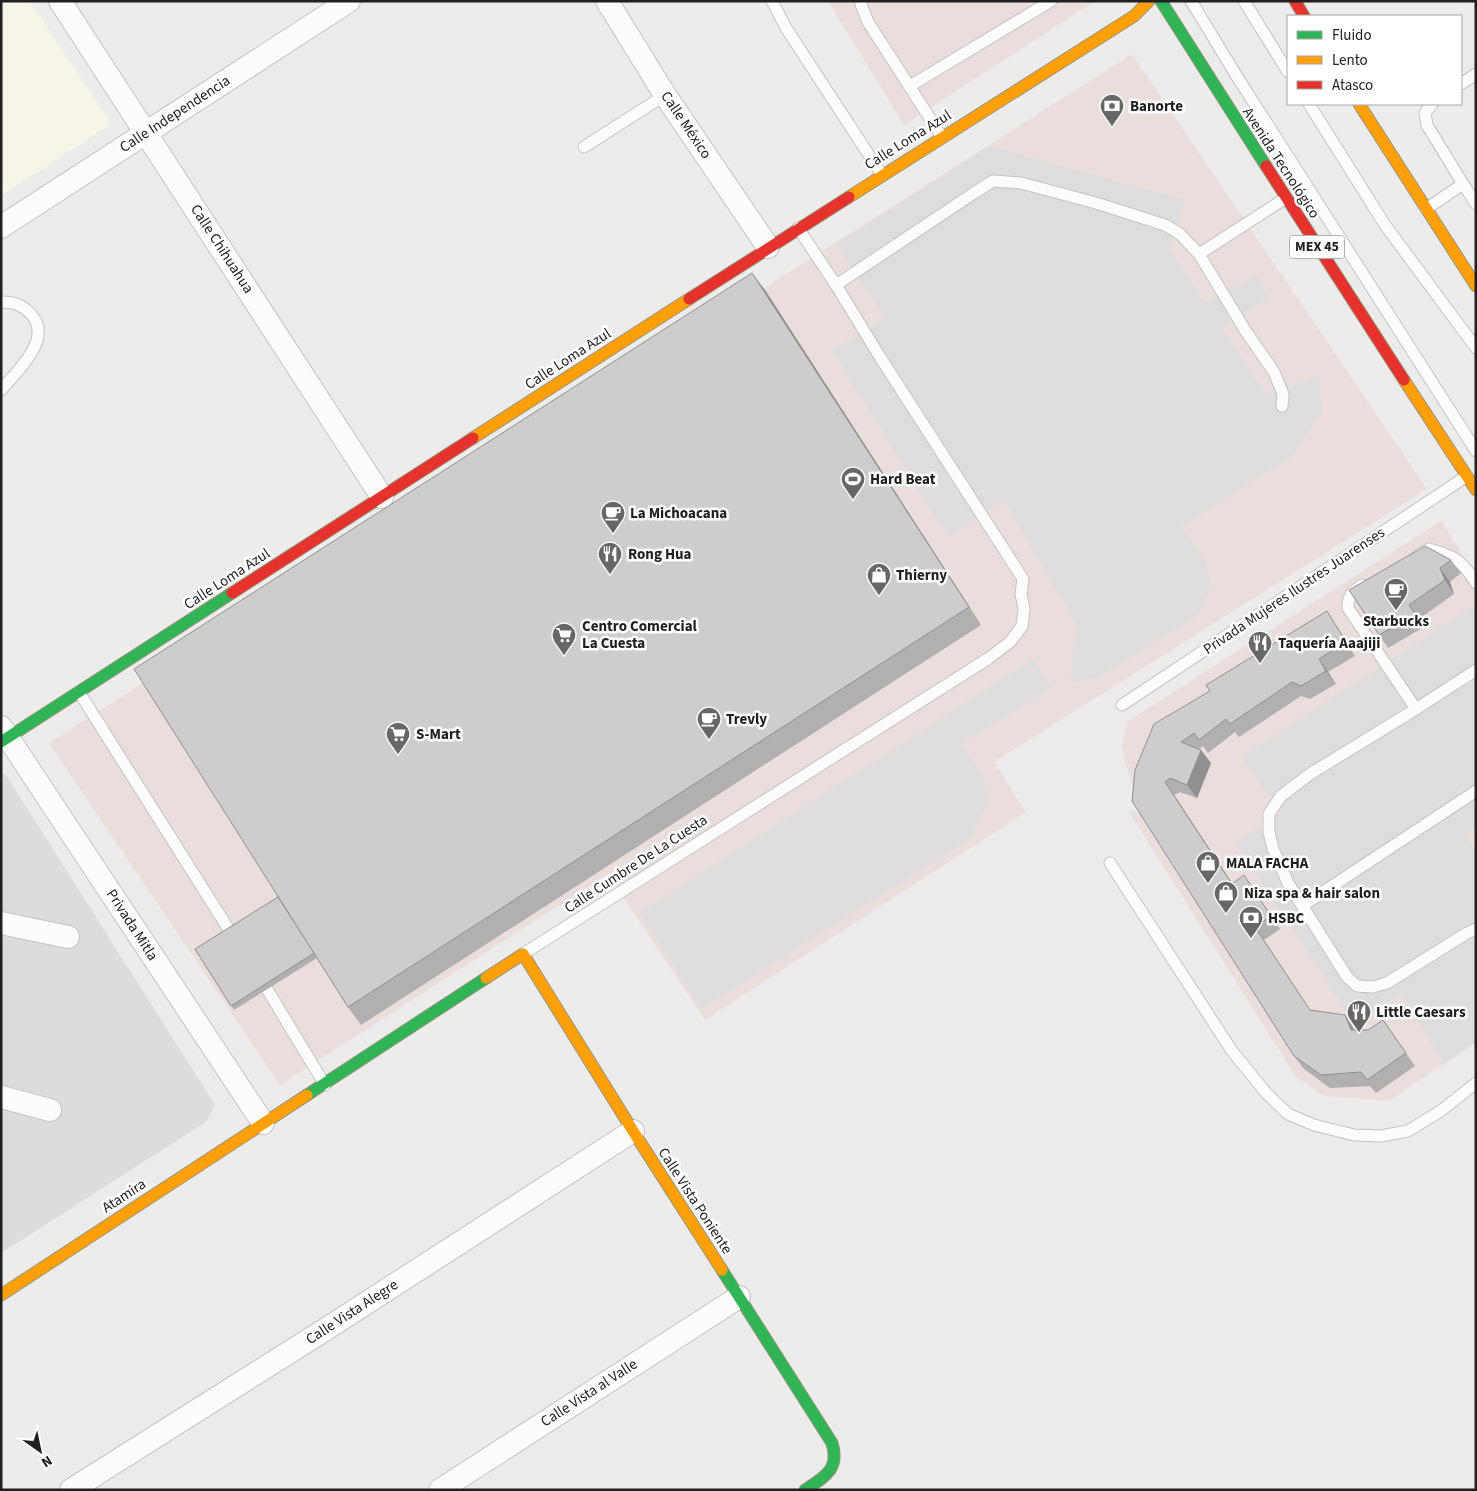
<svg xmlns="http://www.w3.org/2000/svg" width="1477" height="1491" font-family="'Source Sans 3',sans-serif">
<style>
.residential{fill:#dddcdb}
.commercial{fill:#eadedd}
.education{fill:#f6f5e7}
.parking{fill:#dedddc}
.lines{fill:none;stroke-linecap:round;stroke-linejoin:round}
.lane-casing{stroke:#c4c3c2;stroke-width:13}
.street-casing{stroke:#c4c3c2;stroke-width:24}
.fast-casing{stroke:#959683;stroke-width:13}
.slow-casing{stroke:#959683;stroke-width:13}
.jam-casing{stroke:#959683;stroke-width:13}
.lane{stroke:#fcfcfc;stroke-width:11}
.street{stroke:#fcfcfc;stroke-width:22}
.fast{stroke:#30b455;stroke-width:11}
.slow{stroke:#ff9f0a;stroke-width:11}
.jam{stroke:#e5322d;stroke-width:11}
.wall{fill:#b2b0af}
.shaded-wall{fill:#91908e}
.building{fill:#cfcdcb;stroke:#91908e}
.labels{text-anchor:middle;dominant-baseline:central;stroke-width:5;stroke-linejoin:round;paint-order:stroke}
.shield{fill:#fff;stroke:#636363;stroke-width:1}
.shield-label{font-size:14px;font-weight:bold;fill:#202020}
.poi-label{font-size:15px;font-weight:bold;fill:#202020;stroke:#fff;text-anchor:start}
.street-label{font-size:15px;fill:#202020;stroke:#fff}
</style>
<rect width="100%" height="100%" fill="#eeecea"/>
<polygon class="residential" points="1,774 6,775 215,1105 206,1122 1,1253"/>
<g class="commercial">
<polygon points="828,1 1095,1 904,125"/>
<polygon points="1132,54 1427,489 994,762 1026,812 705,1020 608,874 280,1085 49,743"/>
<polygon points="1441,521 1476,575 1476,1042 1389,1101 1324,1096 1296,1077 1127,809 1141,814 1121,747 1128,721"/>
</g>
<polygon class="education" points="1,1 30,1 111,124 1,196"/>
<g class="parking">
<polygon points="989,146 1185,200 1169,249 1205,303 1257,275 1269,298 1222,328 1266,395 1320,375 1321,413 1291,457 1181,527 1207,562 1210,590 1197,616 1099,677 1070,683 1076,624 1004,500 948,537 832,351 885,319 837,244"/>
<polygon points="1474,606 1476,608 1476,827 1465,834 1476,851 1476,1042 1444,1064 1402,994 1353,1022 1235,842 1281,813 1241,757"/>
<polygon points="1033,659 1052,688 961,744 984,778 987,803 971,838 701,1009 639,913"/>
</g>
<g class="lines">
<defs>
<g id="lane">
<polyline points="772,1 786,28 882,175"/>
<polyline points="861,1 861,4 868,22 942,137"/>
<polyline points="1191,1 1236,75 1476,451"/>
<polyline points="1244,1 1288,72"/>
<polyline points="1461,84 1476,74"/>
<polyline points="910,86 1051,1"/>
<polyline points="1309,104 1385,225 1476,348"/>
<polyline points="1432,104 1425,113 1427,125 1463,184"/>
<polyline points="584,147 665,95"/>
<polyline points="1426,209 1463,184 1476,204"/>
<polyline points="1199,254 1286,198"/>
<polyline points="836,285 974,193 993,181 1021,183 1096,203 1165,225 1180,234 1199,254 1245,330 1274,372 1283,394 1282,406"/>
<path d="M1,302C13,302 20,304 29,312C56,337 17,371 1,390"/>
<path d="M1418,555L1429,549C1454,556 1462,560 1476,583"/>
<path d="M1362,585C1352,592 1348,595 1348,608L1416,709"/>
<polyline points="1476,670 1416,709 1310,774 1281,796 1269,814 1269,832 1273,849 1288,883 1347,977 1357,986 1373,987 1387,983 1467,933 1476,929"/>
<polyline points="79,692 231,933"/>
<polyline points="1122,705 1467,476"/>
<polyline points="1110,863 1232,1051 1267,1094 1288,1114 1314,1125 1354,1135 1381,1136 1408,1131 1442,1110 1476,1083"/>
<polyline points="1302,906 1476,791"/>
<polyline points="523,954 989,658 1010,642 1022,626 1024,609 1021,594 1023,579 880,357 836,285 798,228"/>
<polyline points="267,989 325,1085"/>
</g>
<g id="street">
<polyline points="60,1 382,497"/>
<polyline points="607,1 665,95 768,247"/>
<polyline points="1,227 349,1"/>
<polyline points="1,727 263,1123"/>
<polyline points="1,923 68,937"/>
<polyline points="1,1097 50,1110"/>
<polyline points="71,1490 323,1331 633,1131"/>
<polyline points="440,1490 739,1297"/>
</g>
<g id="fast">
<polyline points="1161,1 1266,166"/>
<polyline points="1,742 232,593"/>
<polyline points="307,1095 486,978"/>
<path d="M722,1270L832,1443C840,1469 825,1477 805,1490"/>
</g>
<g id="slow">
<polyline points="1359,104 1476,286"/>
<polyline points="849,197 1134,16 1149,1"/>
<polyline points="1404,380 1476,490"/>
<polyline points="473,438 689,299"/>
<polyline points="486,978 523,954 633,1131 722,1270"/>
<polyline points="1,1295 307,1095"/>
</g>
<g id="jam">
<polyline points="1295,1 1304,16"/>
<polyline points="1266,166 1404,380"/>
<polyline points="689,299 849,197"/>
<polyline points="232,593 473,438"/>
</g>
</defs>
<use href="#lane" class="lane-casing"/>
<use href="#street" class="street-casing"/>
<use href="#fast" class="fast-casing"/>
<use href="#slow" class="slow-casing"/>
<use href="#jam" class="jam-casing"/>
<use href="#lane" class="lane"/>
<use href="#street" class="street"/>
<use href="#fast" class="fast"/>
<use href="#slow" class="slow"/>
<use href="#jam" class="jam"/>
</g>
<g class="wall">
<polygon points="765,290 981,625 361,1025 348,1007 317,958 234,1010 195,949 278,897"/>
<polygon points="1451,560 1461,573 1450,582 1454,594 1419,619 1424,627 1388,648 1349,590"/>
<polygon points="1336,625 1355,656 1328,672 1336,684 1310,699 1301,696 1239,737 1235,732 1208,753 1203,746 1199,749 1211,763 1197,798 1180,792 1174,795 1232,884 1253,889 1280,929 1264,940 1310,1011 1354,1029 1355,1030 1368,1030 1383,1020 1415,1066 1376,1093 1370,1086 1330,1088 1304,1069 1294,1056 1135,770"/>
</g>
<g class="shaded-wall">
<polygon points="752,273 765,290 981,625 969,607"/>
<polygon points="1440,568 1450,582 1454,594 1445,580"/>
<polygon points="1319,659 1328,672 1336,684 1326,671"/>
<polygon points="1201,750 1211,763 1197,798 1187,785"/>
<polygon points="1165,782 1174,795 1241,897 1232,884"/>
<polygon points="1345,1015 1354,1029 1360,1043 1351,1030"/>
</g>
<g class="building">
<polygon points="752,273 969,607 348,1007 134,669"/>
<polygon points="1425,546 1451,560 1440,568 1445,580 1409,605 1415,614 1379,635 1349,590"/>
<polygon points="1327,611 1346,642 1319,659 1326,671 1301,686 1292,682 1230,724 1226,719 1199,740 1194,733 1181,742 1201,750 1187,785 1170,778 1165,782 1232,884 1244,875 1271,916 1255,927 1310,1010 1345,1015 1351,1030 1368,1030 1383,1020 1406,1053 1367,1080 1361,1072 1321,1075 1294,1056 1132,801 1135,770 1154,724 1210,691 1206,685"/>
<polygon points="278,897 314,953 231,1006 195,949"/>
</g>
<defs>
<symbol id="bank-pin" viewBox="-11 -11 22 30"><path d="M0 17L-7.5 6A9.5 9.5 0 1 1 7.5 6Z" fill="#686767" stroke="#fff"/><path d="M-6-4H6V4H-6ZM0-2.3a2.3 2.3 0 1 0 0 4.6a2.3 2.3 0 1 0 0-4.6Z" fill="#fff"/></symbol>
<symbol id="stadium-pin" viewBox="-11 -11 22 30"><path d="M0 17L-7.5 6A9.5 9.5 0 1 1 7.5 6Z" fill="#686767" stroke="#fff"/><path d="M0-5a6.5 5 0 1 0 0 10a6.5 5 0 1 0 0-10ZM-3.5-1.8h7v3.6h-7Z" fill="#fff"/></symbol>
<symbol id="cafe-pin" viewBox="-11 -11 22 30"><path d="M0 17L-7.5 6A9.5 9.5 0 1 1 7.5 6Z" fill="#686767" stroke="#fff"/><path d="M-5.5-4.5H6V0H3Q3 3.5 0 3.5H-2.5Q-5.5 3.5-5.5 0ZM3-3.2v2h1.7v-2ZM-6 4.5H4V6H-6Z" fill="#fff"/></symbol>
<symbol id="restaurant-pin" viewBox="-11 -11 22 30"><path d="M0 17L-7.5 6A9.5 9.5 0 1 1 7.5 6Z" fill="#686767" stroke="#fff"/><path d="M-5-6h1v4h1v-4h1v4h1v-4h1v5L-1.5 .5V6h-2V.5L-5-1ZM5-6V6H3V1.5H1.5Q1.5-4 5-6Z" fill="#fff"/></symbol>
<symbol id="shop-pin" viewBox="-11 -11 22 30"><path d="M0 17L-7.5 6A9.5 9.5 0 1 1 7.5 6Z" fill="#686767" stroke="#fff"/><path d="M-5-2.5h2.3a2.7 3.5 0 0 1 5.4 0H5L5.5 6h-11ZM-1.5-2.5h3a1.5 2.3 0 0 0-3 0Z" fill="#fff"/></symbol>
<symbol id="supermarket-pin" viewBox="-11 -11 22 30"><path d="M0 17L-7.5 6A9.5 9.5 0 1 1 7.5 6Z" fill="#686767" stroke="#fff"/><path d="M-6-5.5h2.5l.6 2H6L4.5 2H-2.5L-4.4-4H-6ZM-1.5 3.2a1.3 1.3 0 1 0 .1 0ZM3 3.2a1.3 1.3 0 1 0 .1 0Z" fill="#fff"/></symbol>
</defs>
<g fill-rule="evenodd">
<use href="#bank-pin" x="1098" y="92" width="28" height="38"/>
<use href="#stadium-pin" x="839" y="465" width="28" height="38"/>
<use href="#cafe-pin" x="599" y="499" width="28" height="38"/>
<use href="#restaurant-pin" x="596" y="540" width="28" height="38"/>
<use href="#shop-pin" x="865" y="561" width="28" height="38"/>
<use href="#cafe-pin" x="1382" y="576" width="28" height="38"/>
<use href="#supermarket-pin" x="550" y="621" width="28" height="38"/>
<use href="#restaurant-pin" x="1246" y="629" width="28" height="38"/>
<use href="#cafe-pin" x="695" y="705" width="28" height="38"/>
<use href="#supermarket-pin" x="384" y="720" width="28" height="38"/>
<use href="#shop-pin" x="1194" y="849" width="28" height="38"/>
<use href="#shop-pin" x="1212" y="879" width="28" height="38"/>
<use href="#bank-pin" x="1237" y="904" width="28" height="38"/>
<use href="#restaurant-pin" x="1345" y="998" width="28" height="38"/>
</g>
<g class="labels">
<rect class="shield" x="1289.5" y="235.5" width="55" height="23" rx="4"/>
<g class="shield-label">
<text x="1317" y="247">MEX 45</text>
</g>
<g class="poi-label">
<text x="1130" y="106">Banorte</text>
<text x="870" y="479">Hard Beat</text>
<text x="630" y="513">La Michoacana</text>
<text x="628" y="554">Rong Hua</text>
<text x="896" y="575">Thierny</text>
<text x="1396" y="621" text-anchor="middle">Starbucks</text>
<text x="582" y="626">Centro Comercial<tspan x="582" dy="17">La Cuesta</tspan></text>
<text x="1278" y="643">Taquería Aaajiji</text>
<text x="726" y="719">Trevly</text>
<text x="416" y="734">S-Mart</text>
<text x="1226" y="863">MALA FACHA</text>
<text x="1244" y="893">Niza spa &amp; hair salon</text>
<text x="1268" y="918">HSBC</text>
<text x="1376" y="1012">Little Caesars</text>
</g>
<g class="street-label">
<text transform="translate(175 114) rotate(-33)">Calle Independencia</text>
<text transform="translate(686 125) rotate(56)">Calle México</text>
<text transform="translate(908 140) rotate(-32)">Calle Loma Azul</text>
<text transform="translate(1281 163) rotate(57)">Avenida Tecnológico</text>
<text transform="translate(222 249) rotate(57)">Calle Chihuahua</text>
<text transform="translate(568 359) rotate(-33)">Calle Loma Azul</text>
<text transform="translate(227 579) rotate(-33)">Calle Loma Azul</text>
<text transform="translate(1294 591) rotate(-34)">Privada Mujeres Ilustres Juarenses</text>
<text transform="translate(636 864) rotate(-33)">Calle Cumbre De La Cuesta</text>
<text transform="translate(132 925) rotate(57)">Privada Mitla</text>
<text transform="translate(124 1196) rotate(-33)">Atamira</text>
<text transform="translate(695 1201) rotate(57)">Calle Vista Poniente</text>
<text transform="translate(352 1312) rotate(-33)">Calle Vista Alegre</text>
<text transform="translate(589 1393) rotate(-33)">Calle Vista al Valle</text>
</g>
</g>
<rect width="1477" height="1491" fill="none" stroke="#202020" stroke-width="5"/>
<rect x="1287" y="15" width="175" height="90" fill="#ffffff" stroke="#a6a6a6"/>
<rect x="1297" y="31" width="25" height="8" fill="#30b455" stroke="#a6a6a6"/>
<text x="1332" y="40" font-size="15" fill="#202020">Fluido</text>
<rect x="1297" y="56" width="25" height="8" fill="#ff9f0a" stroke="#a6a6a6"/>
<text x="1332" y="65" font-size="15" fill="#202020">Lento</text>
<rect x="1297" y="81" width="25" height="8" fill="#e5322d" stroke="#a6a6a6"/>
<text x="1332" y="90" font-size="15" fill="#202020">Atasco</text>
<g transform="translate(40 1451) rotate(147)" stroke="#ffffff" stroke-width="4" paint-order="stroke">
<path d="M0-4L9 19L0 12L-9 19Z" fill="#202020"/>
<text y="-8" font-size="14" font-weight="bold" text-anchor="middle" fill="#202020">N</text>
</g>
</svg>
